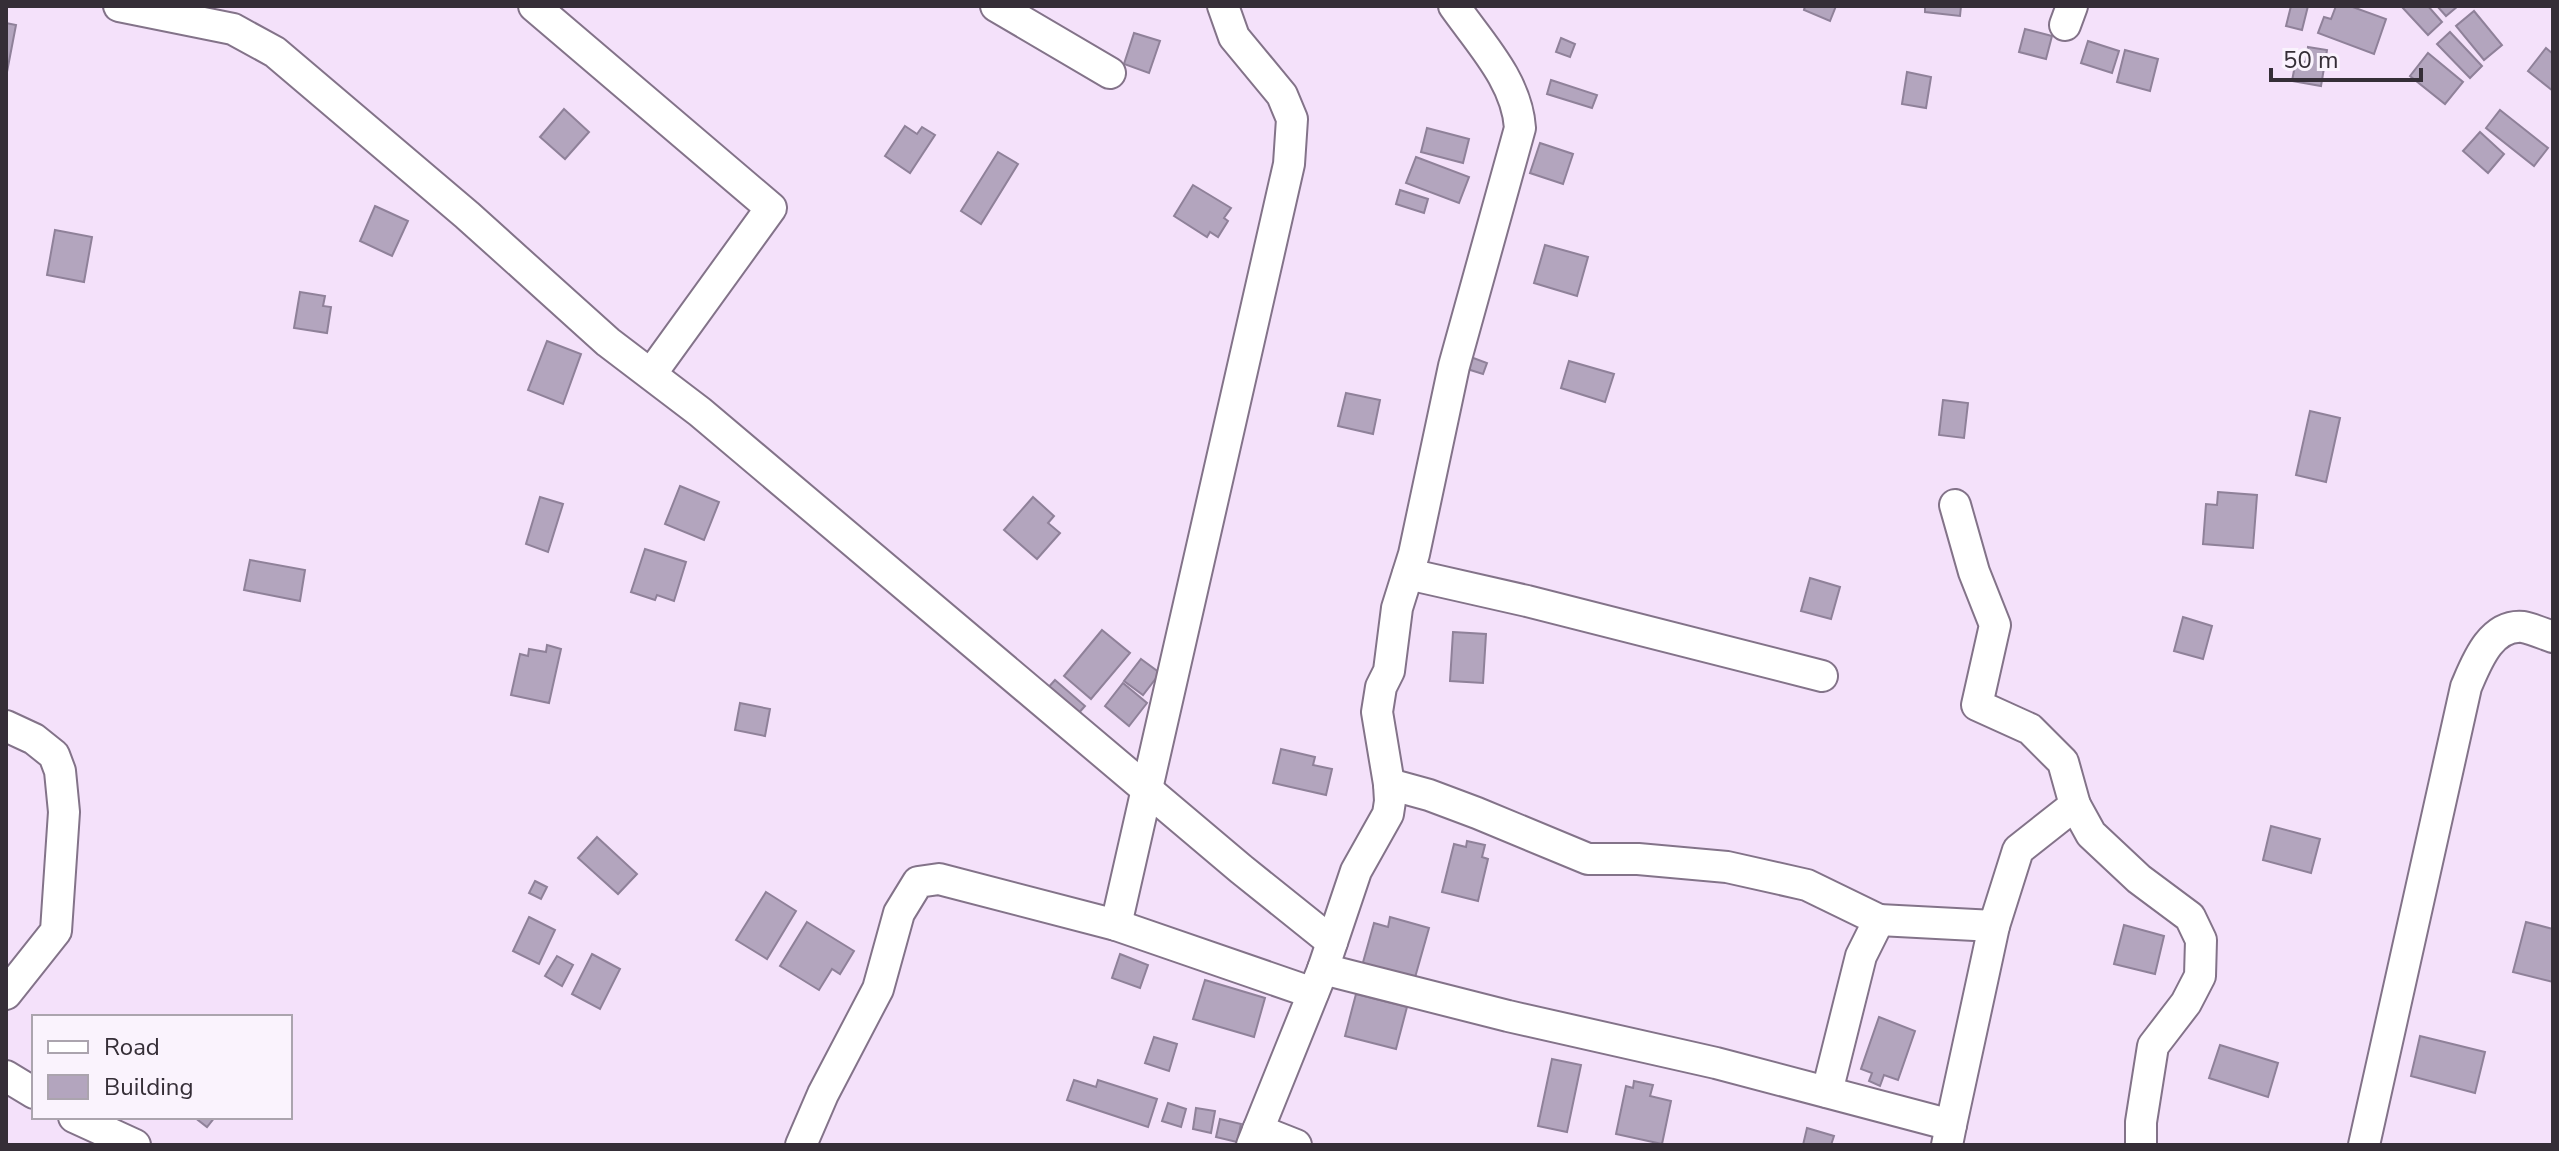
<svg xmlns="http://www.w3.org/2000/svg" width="2559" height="1151" font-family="'Nunito Sans',sans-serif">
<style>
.building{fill:#b3a5be;stroke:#8f8199;stroke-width:2}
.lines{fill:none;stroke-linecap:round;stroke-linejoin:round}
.minor-casing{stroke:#837389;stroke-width:34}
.minor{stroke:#fff;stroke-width:30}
</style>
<rect width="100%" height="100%" fill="#f4e1fa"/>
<g class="building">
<polygon points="1805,6 1836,6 1830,21 1804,10"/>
<polygon points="1925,6 1961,6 1960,16 1925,12"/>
<polygon points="2291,6 2308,6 2302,30 2286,26"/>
<polygon points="2336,6 2350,6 2386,19 2374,54 2318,33 2324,17 2331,19"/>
<polygon points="2401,6 2428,6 2442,22 2428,35"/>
<polygon points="2437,6 2458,6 2446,16"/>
<polygon points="2474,11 2502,45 2484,60 2456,26"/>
<polygon points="6,23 16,25 7,72 6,72"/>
<polygon points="2025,29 2052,36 2046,59 2019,52"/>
<polygon points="2450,32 2482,66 2470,78 2437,44"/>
<polygon points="1134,33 1160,41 1149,73 1124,64"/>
<polygon points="1561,38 1575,44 1570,57 1556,52"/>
<polygon points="2088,41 2119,51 2112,73 2081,63"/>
<polygon points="2308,47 2327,50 2321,86 2292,81 2296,60 2306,62"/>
<polygon points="2546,48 2553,54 2553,91 2528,71"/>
<polygon points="2125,50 2158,59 2150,91 2117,82"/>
<polygon points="2428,53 2463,82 2445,104 2410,76"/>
<polygon points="1907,72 1931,77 1926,108 1902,104"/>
<polygon points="1551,80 1597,95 1592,108 1547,94"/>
<polygon points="564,109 589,132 565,159 540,137"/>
<polygon points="2500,110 2548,148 2534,166 2486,128"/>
<polygon points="905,126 917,134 922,127 935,135 910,173 885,156"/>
<polygon points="1427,128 1469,139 1463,163 1421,152"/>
<polygon points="2480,132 2504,154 2488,173 2463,151"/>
<polygon points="1540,143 1573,154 1563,184 1530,173"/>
<polygon points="998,152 1018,164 981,224 961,211"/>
<polygon points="1416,157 1469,177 1459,203 1406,183"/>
<polygon points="1193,185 1231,208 1224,218 1228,221 1218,237 1210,232 1207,237 1174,216"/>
<polygon points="1400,190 1428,199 1424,213 1396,204"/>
<polygon points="375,206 408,221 392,256 360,241"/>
<polygon points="55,230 92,237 84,282 47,275"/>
<polygon points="1545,245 1588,257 1577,296 1534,283"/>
<polygon points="300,292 325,296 323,306 331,307 327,333 294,328"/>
<polygon points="547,341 581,354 563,404 528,390"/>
<polygon points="1468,356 1487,363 1483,374 1464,368"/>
<polygon points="1569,361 1614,374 1605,402 1561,388"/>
<polygon points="1346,393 1380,400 1373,434 1338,426"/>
<polygon points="1943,400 1968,403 1964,438 1939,435"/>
<polygon points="2310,411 2340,418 2326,482 2296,475"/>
<polygon points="680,486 719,502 704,540 665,524"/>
<polygon points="2218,492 2257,495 2253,548 2203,544 2206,504 2217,505"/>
<polygon points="540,497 563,504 548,552 526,544"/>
<polygon points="1033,497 1054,516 1048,523 1060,533 1037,559 1004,530"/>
<polygon points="645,549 686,562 674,601 657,595 655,600 631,592"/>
<polygon points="250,560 305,570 300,601 244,590"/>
<polygon points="1810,578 1840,587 1831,619 1801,611"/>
<polygon points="2183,617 2212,626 2203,659 2174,651"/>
<polygon points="1102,630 1130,653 1091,699 1064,676"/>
<polygon points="1453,632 1486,634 1483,683 1450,681"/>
<polygon points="547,645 561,649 549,703 511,695 520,654 528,656 529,649 546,652"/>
<polygon points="1141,659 1160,673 1143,695 1124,681"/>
<polygon points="1055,680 1085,706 1076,716 1046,690"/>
<polygon points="1123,683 1147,703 1129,726 1105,706"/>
<polygon points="740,703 770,709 765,736 735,730"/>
<polygon points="1281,749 1315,757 1313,765 1332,769 1326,795 1273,783"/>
<polygon points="2271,826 2320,839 2311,873 2263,860"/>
<polygon points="597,837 637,874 618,894 578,858"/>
<polygon points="1467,841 1485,845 1482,857 1488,859 1478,901 1442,892 1454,844 1466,847"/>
<polygon points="535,881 547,887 541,899 529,893"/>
<polygon points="766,892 796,911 767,959 736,940"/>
<polygon points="529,917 555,930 539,964 513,951"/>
<polygon points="1390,917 1429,928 1414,981 1362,966 1374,923 1388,927"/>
<polygon points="807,922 854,951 840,974 832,969 819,990 780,966"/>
<polygon points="2526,922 2553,929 2553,982 2513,972"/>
<polygon points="2124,925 2164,936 2155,974 2114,964"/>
<polygon points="592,954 620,969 600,1009 572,994"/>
<polygon points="1120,954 1148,965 1140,988 1112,978"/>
<polygon points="557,956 573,965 562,986 545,976"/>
<polygon points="1205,980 1265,998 1254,1037 1193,1019"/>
<polygon points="1356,994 1407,1007 1396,1049 1345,1036"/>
<polygon points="1879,1017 1915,1031 1898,1080 1884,1075 1880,1086 1869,1081 1872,1073 1861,1069"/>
<polygon points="2420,1036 2485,1052 2475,1093 2411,1076"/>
<polygon points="1154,1037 1177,1044 1169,1071 1145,1063"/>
<polygon points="2220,1045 2278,1063 2268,1097 2209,1078"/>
<polygon points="1552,1059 1581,1065 1567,1132 1538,1126"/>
<polygon points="1074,1080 1096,1087 1098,1080 1157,1099 1148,1127 1067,1100"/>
<polygon points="1634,1081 1653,1085 1650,1096 1671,1101 1662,1144 1616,1134 1626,1086 1633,1088"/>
<polygon points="1168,1103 1186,1109 1181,1127 1162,1121"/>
<polygon points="1196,1108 1215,1111 1211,1133 1193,1129"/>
<polygon points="194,1117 215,1117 207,1127"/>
<polygon points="1220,1119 1241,1124 1237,1142 1216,1137"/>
<polygon points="1807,1128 1834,1136 1831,1145 1803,1145"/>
</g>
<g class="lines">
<defs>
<g id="minor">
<polyline points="119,6 233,29 275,52 467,215 608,342 700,412 1241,869 1332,942"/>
<polyline points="534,6 771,208 651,374"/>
<polyline points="996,6 1110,73"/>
<polyline points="2065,25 2072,6"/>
<polyline points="1408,574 1527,601 1822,676"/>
<polyline points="6,726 34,739 54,755 60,771 64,812 56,931 6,994"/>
<polyline points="1389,784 1429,795 1477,813 1588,859 1638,859 1727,867 1807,885 1879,920 1861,956 1827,1092"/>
<polyline points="2075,805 2091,834 2139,879 2190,917 2201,940 2200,976 2186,1003 2153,1046 2141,1122 2141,1145"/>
<polyline points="1879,920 1994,926 2018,850 2075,805 2063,762 2030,729 1977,705 1995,625 1974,572 1955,505"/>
<polyline points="1116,925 1289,164 1292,119 1282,95 1234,37 1223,6"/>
<polyline points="1323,969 1508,1016 1716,1063 1951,1125 1947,1145"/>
<polyline points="6,1076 34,1093"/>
<polyline points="74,1117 135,1145"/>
<polyline points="1951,1125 1994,926"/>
<polyline points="1258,1130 1296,1145"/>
<polyline points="801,1145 823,1094 878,989 899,913 918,882 939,879 1116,925 1313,993"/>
<path d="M1252,1145L1323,969L1356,871L1388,814L1390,801L1389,784L1377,712L1381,687L1389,671L1397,608L1414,554L1454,366L1520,128C1517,81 1480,43 1454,6"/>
<path d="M2364,1145L2466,687C2476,664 2490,624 2523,627C2533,629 2544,634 2553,637"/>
</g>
</defs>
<use href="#minor" class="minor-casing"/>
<use href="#minor" class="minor"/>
</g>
<rect width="2559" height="1151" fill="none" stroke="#352e37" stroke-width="16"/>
<rect x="32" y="1015" width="260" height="104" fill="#faf3fd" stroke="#aba4ae" stroke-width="2"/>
<rect x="48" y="1041" width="40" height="12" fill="#ffffff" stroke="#aba4ae" stroke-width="2"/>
<text x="104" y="1055" font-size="24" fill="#352e37">Road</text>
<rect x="48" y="1075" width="40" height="24" fill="#b3a5be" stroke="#aba4ae" stroke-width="2"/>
<text x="104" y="1095" font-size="24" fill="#352e37">Building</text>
<path d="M2271 68v12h150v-12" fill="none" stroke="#352e37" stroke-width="4"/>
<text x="2283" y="68" font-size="24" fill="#352e37" stroke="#faf3fd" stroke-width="6" paint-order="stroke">50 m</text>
</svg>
